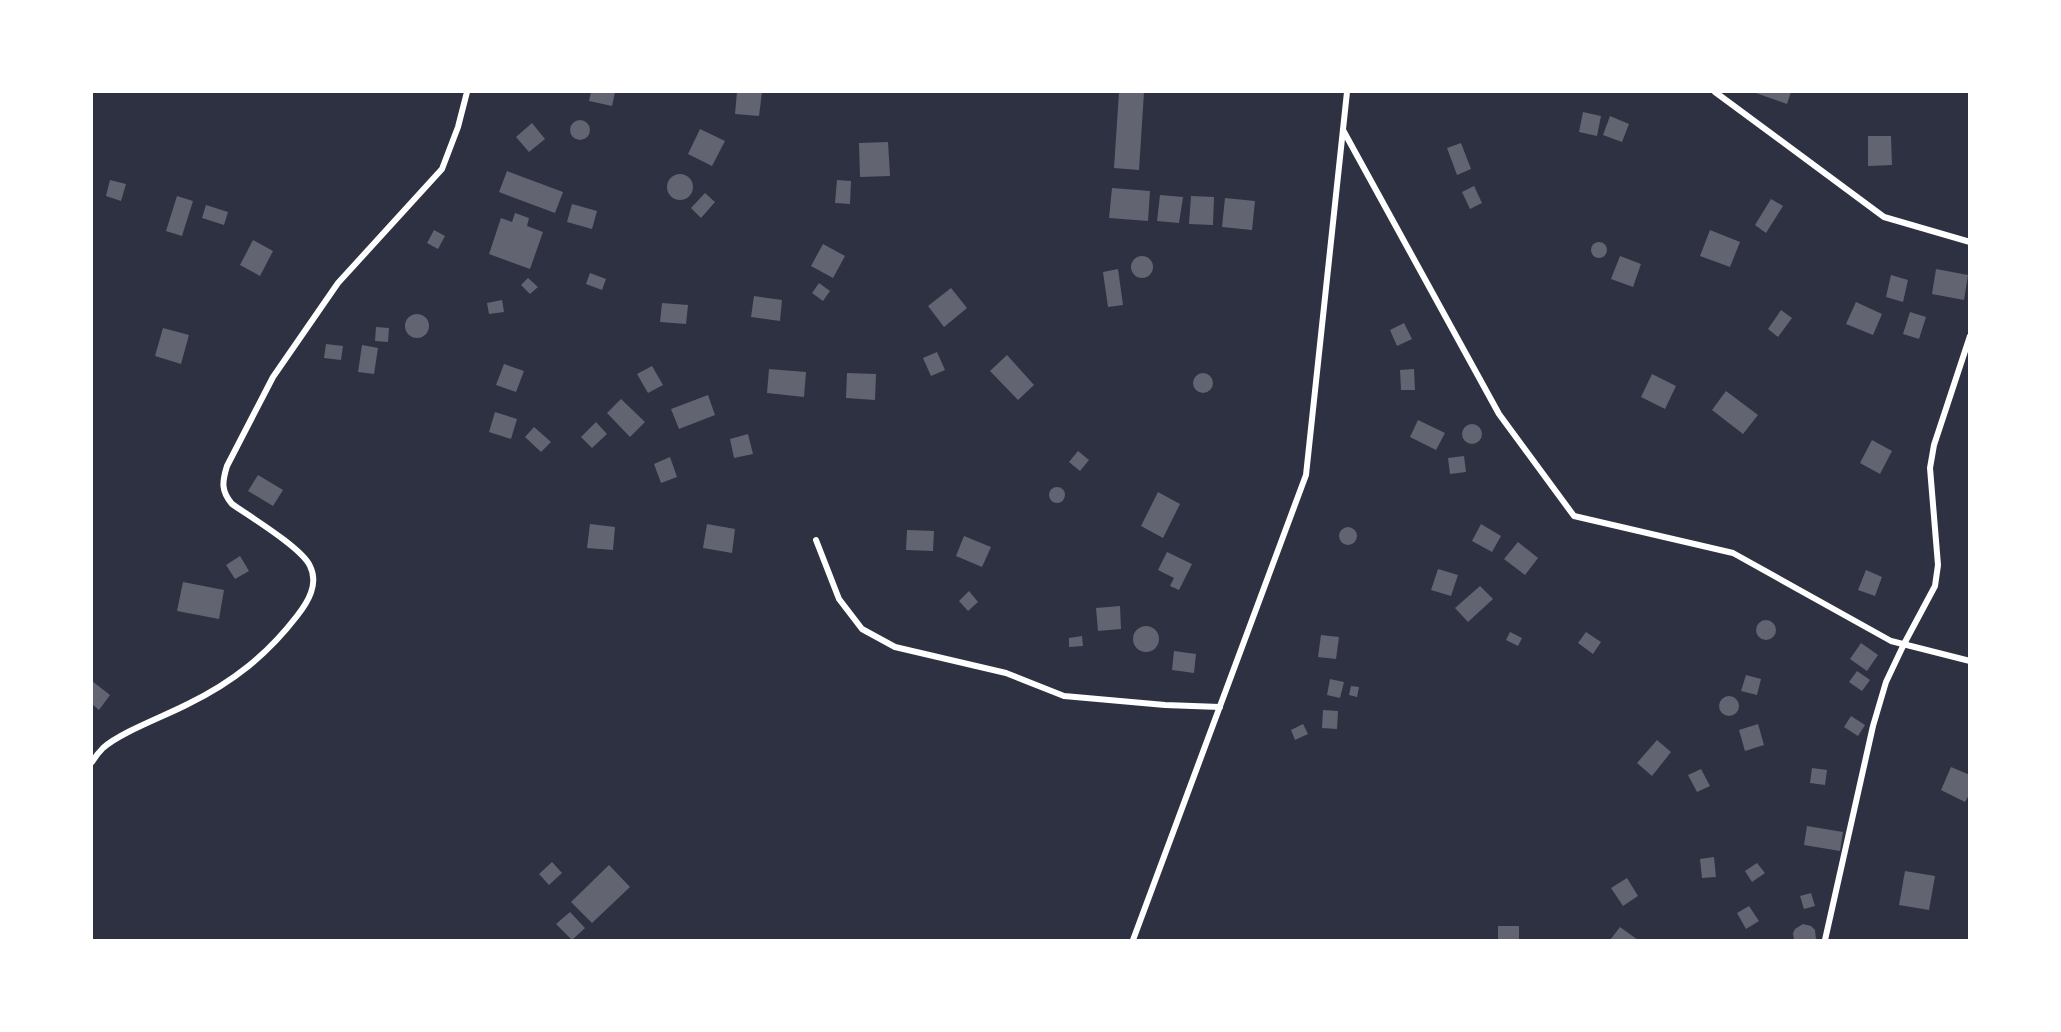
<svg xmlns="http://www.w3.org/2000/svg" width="2061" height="1032" font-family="'Open Sans',sans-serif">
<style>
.building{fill:#626471}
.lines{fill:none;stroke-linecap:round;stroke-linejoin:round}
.minor{stroke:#fff;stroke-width:6}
</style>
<rect width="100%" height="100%" fill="#2d3142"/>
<g class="building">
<polygon points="591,92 615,92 612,106 589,101"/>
<polygon points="737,92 762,92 759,116 735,114"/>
<polygon points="1119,92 1144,92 1139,170 1114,168"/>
<polygon points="1753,92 1791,92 1787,104"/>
<polygon points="1583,112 1601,116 1597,136 1579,132"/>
<polygon points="1610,116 1629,124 1622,142 1603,135"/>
<circle cx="580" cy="130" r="10"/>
<polygon points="532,123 545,139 529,152 516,137"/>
<polygon points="700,129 725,141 712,166 688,154"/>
<polygon points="1868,136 1891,136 1892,165 1868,166"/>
<polygon points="888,142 890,176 860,177 859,143"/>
<polygon points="1461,143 1471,169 1457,175 1447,148"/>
<polygon points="507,171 563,192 555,213 499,192"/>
<circle cx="680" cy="187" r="13"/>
<polygon points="110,180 126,184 121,201 106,196"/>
<polygon points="837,180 851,181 850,204 835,203"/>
<polygon points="1474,186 1482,203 1470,209 1462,192"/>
<polygon points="1112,188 1150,191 1148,221 1109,218"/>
<polygon points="705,193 715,202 701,218 691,208"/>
<polygon points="1160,195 1183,197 1179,223 1157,221"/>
<polygon points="177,196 193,201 182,236 166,231"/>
<polygon points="1191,196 1214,197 1213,225 1189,224"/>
<polygon points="1225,198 1255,201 1252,230 1222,227"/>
<polygon points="1771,199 1783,206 1766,233 1755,225"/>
<polygon points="572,204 597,211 592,229 567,222"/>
<polygon points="206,205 228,212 224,225 202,218"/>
<polygon points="515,213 529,218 527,226 543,232 530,269 489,254 501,218 512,222"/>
<polygon points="434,230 445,236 438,249 427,243"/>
<polygon points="1710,230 1740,242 1730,267 1700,256"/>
<polygon points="253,240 273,251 260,276 240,265"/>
<circle cx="1599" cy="250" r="8"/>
<polygon points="823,244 845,256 833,278 811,266"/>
<circle cx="1142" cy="267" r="11"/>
<polygon points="1620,256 1641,264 1633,287 1611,279"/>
<polygon points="1118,269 1123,305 1108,307 1103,272"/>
<polygon points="1936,269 1968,275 1964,300 1932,294"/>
<polygon points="590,273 606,279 602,290 586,284"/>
<polygon points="1891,275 1908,280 1903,302 1886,297"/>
<polygon points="528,278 538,287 530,294 521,285"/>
<polygon points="819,283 830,291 823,301 812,293"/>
<polygon points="951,288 967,308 944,327 928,306"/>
<polygon points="754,296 782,300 780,321 751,317"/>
<polygon points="502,300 504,312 489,314 487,303"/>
<polygon points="1856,302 1882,314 1873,335 1846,324"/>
<polygon points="662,303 688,305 686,324 660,322"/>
<polygon points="1781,310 1792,318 1778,337 1768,329"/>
<polygon points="1910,312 1926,317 1919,339 1903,334"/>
<circle cx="417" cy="326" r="12"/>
<polygon points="1404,323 1412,339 1397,346 1390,330"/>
<polygon points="376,327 389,328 388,342 375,341"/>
<polygon points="163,328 189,335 181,364 155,356"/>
<polygon points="326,344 343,346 341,360 324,358"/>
<polygon points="362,345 378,348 374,374 358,372"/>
<polygon points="937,352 945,370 931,376 923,358"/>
<polygon points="1007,355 1034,385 1018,400 990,371"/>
<polygon points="504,364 524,371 516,392 496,385"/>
<polygon points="652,366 663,385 648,393 637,374"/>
<polygon points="769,369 806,372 804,397 767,393"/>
<polygon points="1414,369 1415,390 1401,390 1400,370"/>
<polygon points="847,373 876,374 875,400 846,398"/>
<circle cx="1203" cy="383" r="10"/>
<polygon points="1652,374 1676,386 1665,409 1641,397"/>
<polygon points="1726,391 1758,415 1743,434 1712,410"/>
<polygon points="708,395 715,415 679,429 671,409"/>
<polygon points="621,399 645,422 630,437 607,413"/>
<polygon points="495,412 517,419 511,439 489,432"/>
<polygon points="1418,420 1445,433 1436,450 1410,437"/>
<polygon points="596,422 607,434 592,448 581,437"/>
<circle cx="1472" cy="434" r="10"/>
<polygon points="534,427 551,442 541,452 525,437"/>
<polygon points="748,434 753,454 734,458 730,439"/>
<polygon points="1872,440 1892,451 1880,474 1860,463"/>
<polygon points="1078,451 1089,460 1080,471 1069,462"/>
<polygon points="1464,456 1466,472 1450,474 1448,458"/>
<polygon points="670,457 677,477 661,483 654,464"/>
<polygon points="258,475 283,490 273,506 248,491"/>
<circle cx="1057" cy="495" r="8"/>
<polygon points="1158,492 1180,504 1163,538 1141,526"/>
<polygon points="590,524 615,527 613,550 587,548"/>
<polygon points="707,524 735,529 732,553 703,548"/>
<polygon points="1481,524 1501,536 1492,552 1472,541"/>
<circle cx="1348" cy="536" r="9"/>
<polygon points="907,530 934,531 933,551 906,550"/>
<polygon points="964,536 991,547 982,567 956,556"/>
<polygon points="1518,542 1538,558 1525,575 1504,559"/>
<polygon points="1167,552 1192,564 1179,590 1170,586 1174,578 1158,570"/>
<polygon points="240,556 249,571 235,579 226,565"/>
<polygon points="1438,569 1458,575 1451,596 1431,590"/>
<polygon points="1866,570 1882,577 1875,596 1858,590"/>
<polygon points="183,582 224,590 219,619 177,611"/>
<polygon points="1480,586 1493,599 1468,622 1455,608"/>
<polygon points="969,591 978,602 968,611 959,601"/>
<polygon points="1120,606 1121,629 1098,631 1096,608"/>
<circle cx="1766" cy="630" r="10"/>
<circle cx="1146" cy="639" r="13"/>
<polygon points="1510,632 1522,638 1518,646 1506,640"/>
<polygon points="1586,632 1601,642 1593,654 1578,643"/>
<polygon points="1321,635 1339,637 1336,659 1318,657"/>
<polygon points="1082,636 1083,646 1069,647 1069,638"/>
<polygon points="1861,643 1878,655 1867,671 1850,659"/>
<polygon points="1174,651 1196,654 1194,673 1172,670"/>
<polygon points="1857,671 1870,680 1862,691 1849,682"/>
<polygon points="1746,675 1761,679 1757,695 1741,691"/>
<polygon points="1330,679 1344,682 1340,698 1327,695"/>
<polygon points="92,681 110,695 99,710 92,704"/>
<polygon points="1351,686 1359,687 1357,697 1349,695"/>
<circle cx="1729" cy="706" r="10"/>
<polygon points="1323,710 1338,711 1337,729 1322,728"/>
<polygon points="1851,716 1865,725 1858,736 1844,727"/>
<polygon points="1303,724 1308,734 1295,740 1291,730"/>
<polygon points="1758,724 1764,745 1745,751 1739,730"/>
<polygon points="1657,740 1671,752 1652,776 1637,763"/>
<polygon points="1951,767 1970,775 1970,793 1965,802 1941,790"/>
<polygon points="1812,768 1827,770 1825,785 1810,783"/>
<polygon points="1701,769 1710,786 1697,792 1688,775"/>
<polygon points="1807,826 1843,832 1840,851 1804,845"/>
<polygon points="1714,857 1716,877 1702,878 1700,859"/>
<polygon points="552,862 562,873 549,885 539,874"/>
<polygon points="1757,863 1765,873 1752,882 1745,871"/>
<polygon points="609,865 630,887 592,923 571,902"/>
<polygon points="1905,871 1935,876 1929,910 1899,905"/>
<polygon points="1627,878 1638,896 1623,906 1611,888"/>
<polygon points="1811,893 1815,906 1804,909 1800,896"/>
<polygon points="1749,906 1759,921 1746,929 1737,913"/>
<polygon points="570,912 585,928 572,940 556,924"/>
<polygon points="1803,924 1811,926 1815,930 1816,940 1794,940 1793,933 1795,929"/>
<rect x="1498" y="926" width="21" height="14"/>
<polygon points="1620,927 1638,940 1610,940"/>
</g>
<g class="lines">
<g class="minor">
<polyline points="1715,92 1884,217 1970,242"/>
<polyline points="1343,130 1499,414 1574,516 1733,553 1891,641 1970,661"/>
<polyline points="816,540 839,599 862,629 895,647 1006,673 1064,696 1165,705 1220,707"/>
<path d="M92,762C95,757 99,752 103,748C121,732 165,716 188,704C233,682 267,655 297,616C308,602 319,584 310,566C302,548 249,516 232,504C221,491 222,482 227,466L273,377L338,283L442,169L458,127L467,92"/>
<polyline points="1133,940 1306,475 1347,92"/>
<polyline points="1825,940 1873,726 1886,682 1904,644 1935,586 1938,565 1930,468 1934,445 1970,336"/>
</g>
</g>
<rect width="2061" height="1032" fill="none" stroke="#ffffff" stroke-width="186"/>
</svg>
